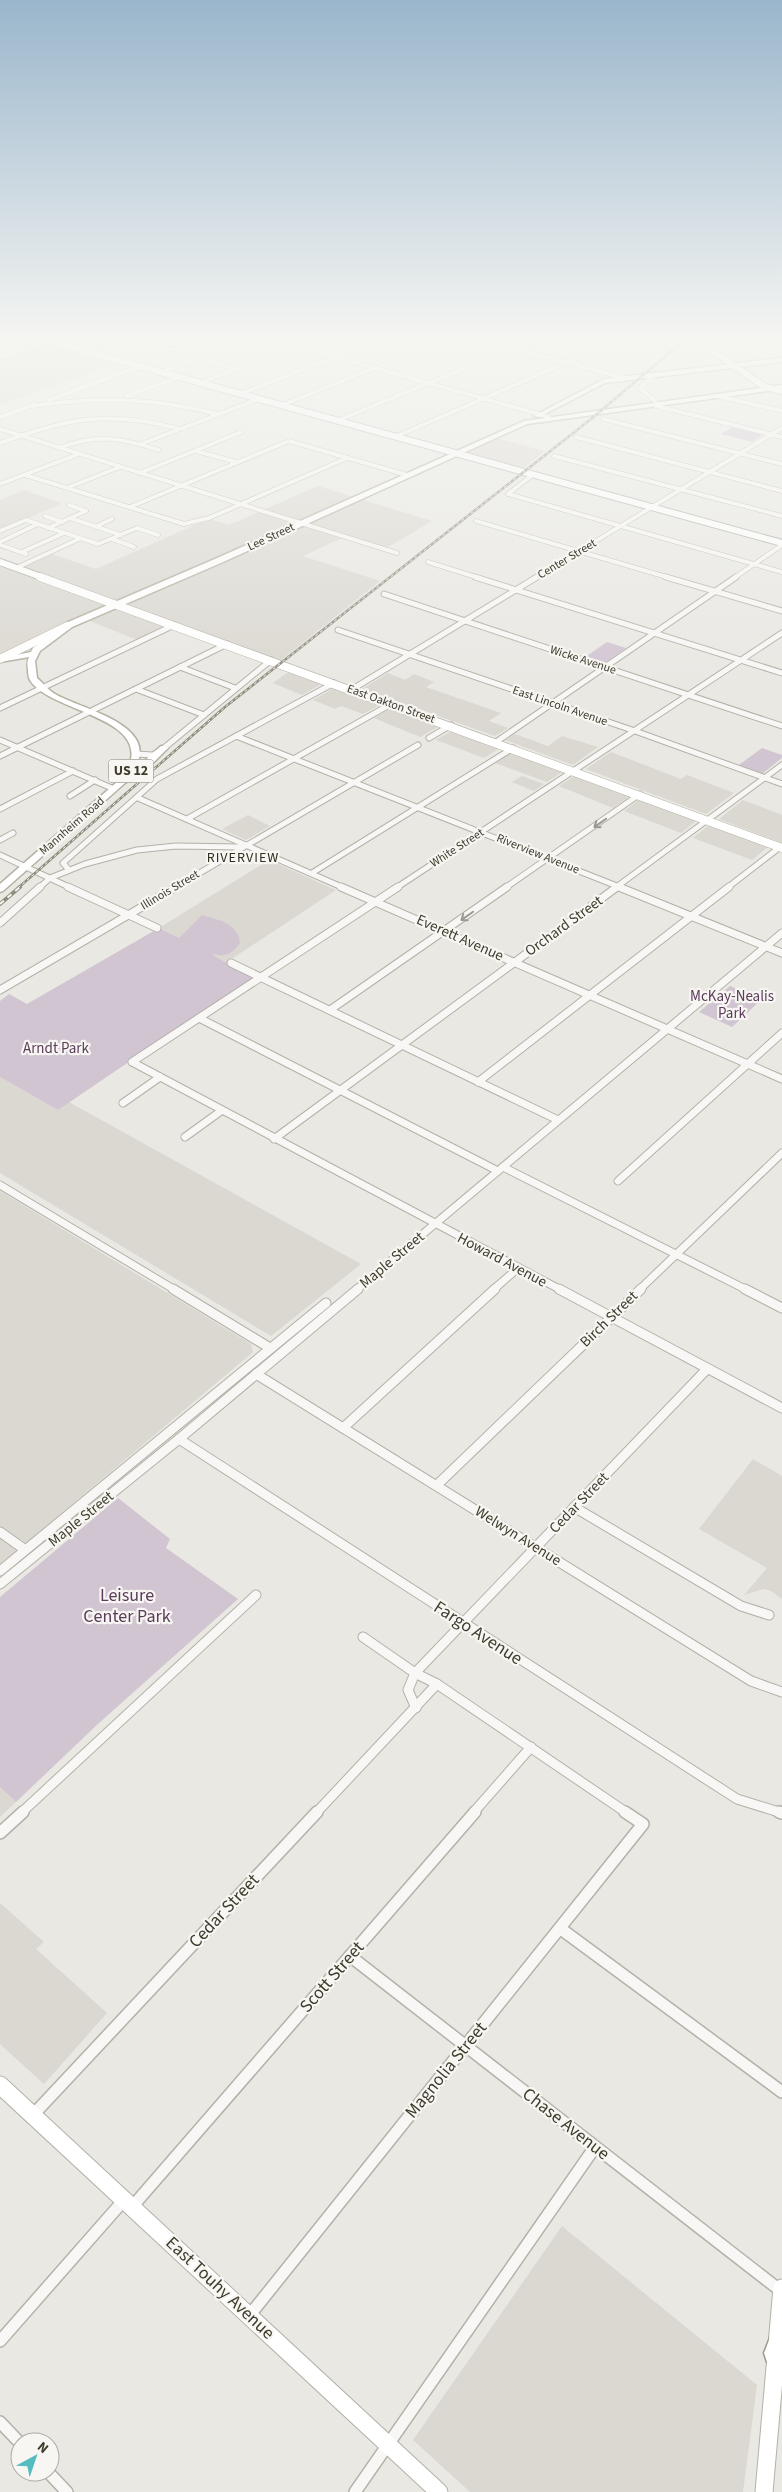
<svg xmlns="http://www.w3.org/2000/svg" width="782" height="2492" font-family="'Source Sans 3',sans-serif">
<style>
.built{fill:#dbd8d1}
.green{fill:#d1c5d2}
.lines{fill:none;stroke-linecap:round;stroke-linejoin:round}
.street-far4-casing{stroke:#b3b1a8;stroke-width:5}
.street-far3-casing{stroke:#b3b1a8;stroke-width:7}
.street-far2-casing{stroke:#b3b1a8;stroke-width:9}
.street-far1-casing{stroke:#b3b1a8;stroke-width:11}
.street-casing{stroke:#b3b1a8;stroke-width:14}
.secondary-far2-casing{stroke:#b3b1a8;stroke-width:8}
.secondary-far1-casing{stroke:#b3b1a8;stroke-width:9}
.secondary-casing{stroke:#b3b1a8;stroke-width:19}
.primary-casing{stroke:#b4b0a3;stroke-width:3}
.highway-casing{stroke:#9e9a8b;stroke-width:3}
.street-far4{stroke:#f8f7f5;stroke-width:4}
.street-far3{stroke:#f8f7f5;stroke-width:5}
.street-far2{stroke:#f8f7f5;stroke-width:7}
.street-far1{stroke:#f8f7f5;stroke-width:9}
.street{stroke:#f8f7f5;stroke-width:11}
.secondary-far2{stroke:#fff;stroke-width:6}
.secondary-far1{stroke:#fff;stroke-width:8}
.secondary{stroke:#fff;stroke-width:17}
.primary{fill:#fff;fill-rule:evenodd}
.highway{fill:#fff;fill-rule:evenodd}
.rail-far1-casing{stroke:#918d7e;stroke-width:2.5}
.rail-casing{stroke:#918d7e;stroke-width:4}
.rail-far1{stroke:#f7f6f2;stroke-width:1;stroke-dasharray:3;stroke-linecap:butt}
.rail{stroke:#f7f6f2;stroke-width:2;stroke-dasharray:5;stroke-linecap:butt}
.oneway{stroke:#9c9a90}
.labels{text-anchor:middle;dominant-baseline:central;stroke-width:4.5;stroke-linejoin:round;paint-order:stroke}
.far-street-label{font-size:12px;fill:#403c2c;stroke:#f7f6f2}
.shield{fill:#f7f6f2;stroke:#777467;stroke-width:1}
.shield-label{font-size:14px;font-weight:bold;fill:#403c2c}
.far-neighbourhood-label{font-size:14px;letter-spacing:1px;fill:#312e1e;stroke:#f7f6f2}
.street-label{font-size:15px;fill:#403c2c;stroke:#f7f6f2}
.park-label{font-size:15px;fill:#5a3b5a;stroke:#f7f6f2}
.near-park-label{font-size:18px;fill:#5a3b5a;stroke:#f7f6f2}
.near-street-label{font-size:18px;fill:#403c2c;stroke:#f7f6f2}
</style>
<rect width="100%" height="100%" fill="#e9e8e3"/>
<g class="built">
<polygon points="46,343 117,363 0,405 0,359"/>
<polygon points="496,438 545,451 521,470 465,453"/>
<polygon points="318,486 432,521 383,550 342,538 303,556 380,581 280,661 178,623 140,641 82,618 0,657 0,557 18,564 46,552 96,569 199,523 213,520 229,525"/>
<polygon points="24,490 62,503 0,531 0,500"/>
<polygon points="290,671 323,683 302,695 273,683"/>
<polygon points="388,673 405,680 414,674 434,682 426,687 501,713 489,721 508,728 495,736 362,689"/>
<polygon points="336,687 380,705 363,714 341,706 335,709 313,700"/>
<polygon points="392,708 440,726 420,737 374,718"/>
<polygon points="453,730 500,748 484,758 436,740"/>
<polygon points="515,734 548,746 562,736 598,747 573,765 505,740"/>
<polygon points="512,752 564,771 547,782 495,763"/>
<polygon points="611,752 681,779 687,775 734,793 706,814 586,769"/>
<polygon points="576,775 630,796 613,808 559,786"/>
<polygon points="522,776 544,784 534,791 512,782"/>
<polygon points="640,799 696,821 681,833 624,811"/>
<polygon points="743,800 782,815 782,843 719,819"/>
<polygon points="248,815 270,826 246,840 222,829"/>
<polygon points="709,825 768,847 752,860 693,838"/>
<polygon points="269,860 336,890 227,962 159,928"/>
<polygon points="0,1077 58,1110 69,1102 361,1264 271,1336 0,1173"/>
<polygon points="0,1191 251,1344 253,1352 0,1565"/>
<polygon points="753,1459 782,1476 782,1599 771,1591 763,1589 744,1595 767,1568 699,1529"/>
<polygon points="0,1787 16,1802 0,1817"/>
<polygon points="0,1903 44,1942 36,1949 107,2013 44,2084 0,2044"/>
<polygon points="562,2226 757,2385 743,2492 470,2492 413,2440"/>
</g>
<g class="green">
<polygon points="733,427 764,434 752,442 721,434"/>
<polygon points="607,642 626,648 603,664 584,658"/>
<polygon points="762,748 782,755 782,758 762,774 739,765"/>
<path d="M202,915C219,920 238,923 240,943C230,956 227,956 211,954L254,977L58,1110L0,1077V1001L9,994L27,1004L159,928L179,938Z"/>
<polygon points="730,986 762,999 732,1027 699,1012"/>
<polygon points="118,1498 170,1539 166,1548 238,1599 99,1723 16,1802 0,1787 0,1597"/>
</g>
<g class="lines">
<defs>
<g id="street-far4">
<path d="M127,339C168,356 209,352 251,339"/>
<polyline points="193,339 196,354"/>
<polyline points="478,339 625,378"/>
<polyline points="704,345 756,339"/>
<polyline points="297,346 549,417"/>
<polyline points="0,357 58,339"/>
<polyline points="198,358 236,369"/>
<polyline points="161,372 198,358"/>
<polyline points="649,375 651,378 640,388 655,401 656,406 782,437"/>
<polyline points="200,383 317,339"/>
<polyline points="240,394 382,339"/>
<polyline points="127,396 179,377"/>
<polyline points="717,396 782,411"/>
<polyline points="49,400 141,366"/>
<polyline points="282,405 449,339"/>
<path d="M32,406C98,397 152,397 217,414"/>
<polyline points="0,417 36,404"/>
<polyline points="603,419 782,464"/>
<polyline points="339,420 535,339"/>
<polyline points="0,429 397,553"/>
<polyline points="397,436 621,339"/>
<polyline points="576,437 782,491"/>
<path d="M0,443C68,418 109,410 180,429"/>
<polyline points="141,444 258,399"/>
<path d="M59,448C99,433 120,438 159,450"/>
<polyline points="196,451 236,462"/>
<polyline points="554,456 782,516"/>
<polyline points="140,473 241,432"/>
<polyline points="25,475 184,524 209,518 347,458"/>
<polyline points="0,484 79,454"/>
<polyline points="69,487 120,467"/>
<polyline points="508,494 782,572"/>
<polyline points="508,494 531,476"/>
<polyline points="69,505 86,511"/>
<polyline points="130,507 289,441 407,475"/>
<polyline points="45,516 62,522"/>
<polyline points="70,518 121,535"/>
<polyline points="476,521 670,578"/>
<polyline points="95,527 112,519"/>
<polyline points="48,528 86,511"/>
<polyline points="0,531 26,520 98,544 137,528 158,535"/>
<polyline points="112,539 134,547"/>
<polyline points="0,542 38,524"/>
<polyline points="0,545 26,554"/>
<polyline points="22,552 64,533"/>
<polyline points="428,562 479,578"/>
<polyline points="16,568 79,539"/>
<polyline points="535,578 782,428"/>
<polyline points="734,578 782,545"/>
</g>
<g id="street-far3">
<polyline points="475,577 782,673"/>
<polyline points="666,577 782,611"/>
<polyline points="384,594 782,726"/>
<polyline points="338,630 635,731 782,784"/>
<polyline points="180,667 235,688"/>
<polyline points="136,689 204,715"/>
<polyline points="351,690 537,577"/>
<polyline points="0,708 174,625"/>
<polyline points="236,736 622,888"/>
<polyline points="429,738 451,725"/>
<polyline points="0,740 114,789"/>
<polyline points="496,742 736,577"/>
<polyline points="135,754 153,755 164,748 271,660"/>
<polyline points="0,756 227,644"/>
<polyline points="70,796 95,780"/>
<polyline points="138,798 344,888"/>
<polyline points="0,809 73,771"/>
<polyline points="187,819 391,704"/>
<polyline points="0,840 13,833"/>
<polyline points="0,855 71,888"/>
<polyline points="69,870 63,863 157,779 334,683"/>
<polyline points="312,873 513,748"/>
<polyline points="39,888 50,878 85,864 137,850 176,846 240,847"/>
<polyline points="174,888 418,745"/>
<polyline points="396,888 782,633"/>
<polyline points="505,888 640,794"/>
<polyline points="615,888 782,765"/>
<polyline points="727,888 780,847"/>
</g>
<g id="street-far2">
<polyline points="68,887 157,928"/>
<polyline points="341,887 782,1079"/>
<polyline points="398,887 132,1062 561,1290"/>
<polyline points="619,887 782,953"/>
<polyline points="0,923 40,887"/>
<polyline points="231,963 558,1120"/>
<polyline points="0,990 176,887"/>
<polyline points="330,1010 507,887"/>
<polyline points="199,1018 498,1171"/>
<polyline points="478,1082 729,887"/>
<polyline points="123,1103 160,1077"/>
<polyline points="185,1137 221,1111"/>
<polyline points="274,1139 617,887"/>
<polyline points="503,1167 747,1290"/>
<polyline points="618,1181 782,1033"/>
<polyline points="0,1185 175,1290"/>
<polyline points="356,1290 782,933"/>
<polyline points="493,1290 518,1268"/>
<polyline points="639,1290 782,1153"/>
</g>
<g id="street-far1">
<polyline points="173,1289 270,1348"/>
<polyline points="559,1289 782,1408"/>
<polyline points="745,1289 782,1308"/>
<polyline points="256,1374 751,1681 782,1692"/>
<polyline points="343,1428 495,1289"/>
<polyline points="179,1439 737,1799 782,1813"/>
<polyline points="437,1485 641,1289"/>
<polyline points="574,1507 741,1606 769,1615"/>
<polyline points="0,1532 24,1549"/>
<polyline points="0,1571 326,1303"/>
<polyline points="0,1584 179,1439 358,1289"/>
<polyline points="363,1637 415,1673 437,1684 627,1813"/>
<polyline points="416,1708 408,1690 415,1673 707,1369"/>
<polyline points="21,1813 256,1595"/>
<polyline points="316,1813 437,1684"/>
<polyline points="473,1813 531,1747"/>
</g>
<g id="street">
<polyline points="779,1812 782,1813"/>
<polyline points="0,1833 23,1812"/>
<polyline points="561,1929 782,2092"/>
<polyline points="350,1956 781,2291"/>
<polyline points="33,2115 317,1812"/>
<polyline points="132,2207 475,1812"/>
<polyline points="249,2316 643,1824 625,1812"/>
<polyline points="0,2341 124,2200"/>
<polyline points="0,2422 20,2443"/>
<polyline points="48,2472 67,2492"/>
<polyline points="355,2492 595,2147"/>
</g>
<g id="secondary-far2">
<polyline points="41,339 782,543"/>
<polyline points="696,339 765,387 782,391"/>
<polyline points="0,562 44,578"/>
</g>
<g id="secondary-far1">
<polyline points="40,577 782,848"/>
<polyline points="0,659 67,626"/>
</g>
<g id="secondary">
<polyline points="0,2085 439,2492"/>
<polyline points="764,2492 782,2288"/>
</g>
<g id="primary">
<polygon points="782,358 782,362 605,383 539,417 534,416 604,379"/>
<path d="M782,385V389L527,424L221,563L72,627L40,651L35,661L37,678C43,683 48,690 55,694C80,709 164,725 133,771L161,746L168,748L146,770L125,783L3,891L0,892V884L117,782C121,776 127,769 130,763C145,716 48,711 30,680C28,677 28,672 28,669C27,664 27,662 29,657L0,662V658L31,652L33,648L66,623L215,559L524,421Z"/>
</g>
<polygon id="highway" points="782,2327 782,2363 776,2365 767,2362 764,2353 773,2330"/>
</defs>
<use href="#street-far4" class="street-far4-casing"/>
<use href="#street-far3" class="street-far3-casing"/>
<use href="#street-far2" class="street-far2-casing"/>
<use href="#street-far1" class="street-far1-casing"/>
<use href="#street" class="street-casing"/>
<use href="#secondary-far2" class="secondary-far2-casing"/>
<use href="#secondary-far1" class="secondary-far1-casing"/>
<use href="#secondary" class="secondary-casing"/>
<use href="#primary" class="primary-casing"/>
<use href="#highway" class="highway-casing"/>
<use href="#street-far4" class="street-far4"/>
<use href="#street-far3" class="street-far3"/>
<use href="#street-far2" class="street-far2"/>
<use href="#street-far1" class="street-far1"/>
<use href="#street" class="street"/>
<use href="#secondary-far2" class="secondary-far2"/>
<use href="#secondary-far1" class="secondary-far1"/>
<use href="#secondary" class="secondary"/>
<use href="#primary" class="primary"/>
<use href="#highway" class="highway"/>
<defs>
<polyline id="rail-far1" points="18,888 225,707 591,419 686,339"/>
<polyline id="rail" points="0,904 20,887"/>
</defs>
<use href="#rail-far1" class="rail-far1-casing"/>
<use href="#rail" class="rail-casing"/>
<use href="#rail-far1" class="rail-far1"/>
<use href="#rail" class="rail"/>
</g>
<defs><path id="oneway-shaft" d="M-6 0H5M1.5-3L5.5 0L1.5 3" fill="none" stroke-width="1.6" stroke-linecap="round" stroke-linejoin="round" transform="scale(1.25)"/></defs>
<g class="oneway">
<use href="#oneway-shaft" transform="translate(600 823) rotate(145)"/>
<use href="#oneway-shaft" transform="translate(467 916) rotate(145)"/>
</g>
<linearGradient id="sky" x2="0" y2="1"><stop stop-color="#9ab6cc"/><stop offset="0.49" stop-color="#f5f5f2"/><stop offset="1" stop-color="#f5f5f2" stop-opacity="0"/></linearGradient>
<rect width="782" height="688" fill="url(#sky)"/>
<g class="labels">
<g class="far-street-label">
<text transform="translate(271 537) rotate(-25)">Lee Street</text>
<text transform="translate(567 559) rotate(-31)">Center Street</text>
<text transform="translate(583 660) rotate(18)">Wicke Avenue</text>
<text transform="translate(391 704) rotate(20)">East Oakton Street</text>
<text transform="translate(560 706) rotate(19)">East Lincoln Avenue</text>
<text transform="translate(72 826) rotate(-41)">Mannheim Road</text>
<text transform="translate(457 848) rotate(-33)">White Street</text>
<text transform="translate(538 854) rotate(22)">Riverview Avenue</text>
<text transform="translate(170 890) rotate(-31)">Illinois Street</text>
</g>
<rect class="shield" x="108.5" y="759.5" width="45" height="23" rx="4"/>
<g class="shield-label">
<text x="131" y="771">US 12</text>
</g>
<g class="far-neighbourhood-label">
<text x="243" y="858">RIVERVIEW</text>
</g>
<g class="street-label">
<text transform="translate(564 926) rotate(-36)">Orchard Street</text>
<text transform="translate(460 938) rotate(24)">Everett Avenue</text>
<text transform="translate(392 1260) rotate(-40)">Maple Street</text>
<text transform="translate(502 1260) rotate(28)">Howard Avenue</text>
<text transform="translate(609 1319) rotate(-44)">Birch Street</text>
<text transform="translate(579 1503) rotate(-46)">Cedar Street</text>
<text transform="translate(81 1519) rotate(-39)">Maple Street</text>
<text transform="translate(518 1536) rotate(32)">Welwyn Avenue</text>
</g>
<g class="park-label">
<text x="732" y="996">McKay-Nealis<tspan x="732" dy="17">Park</tspan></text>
<text x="56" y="1048">Arndt Park</text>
</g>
<g class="near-park-label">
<text x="127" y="1595">Leisure<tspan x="127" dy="21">Center Park</tspan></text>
</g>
<g class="near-street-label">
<text transform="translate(478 1633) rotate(33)">Fargo Avenue</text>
<text transform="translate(224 1911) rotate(-47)">Cedar Street</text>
<text transform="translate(332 1977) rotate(-49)">Scott Street</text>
<text transform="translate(446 2070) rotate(-51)">Magnolia Street</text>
<text transform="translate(566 2124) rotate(38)">Chase Avenue</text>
<text transform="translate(220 2288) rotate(43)">East Touhy Avenue</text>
</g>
</g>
<g transform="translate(35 2457) rotate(40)"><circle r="24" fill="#f7f6f2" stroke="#aeaca3"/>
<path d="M0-4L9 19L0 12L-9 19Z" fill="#55bdc0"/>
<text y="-8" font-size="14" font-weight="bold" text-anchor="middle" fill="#403c2c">N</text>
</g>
</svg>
